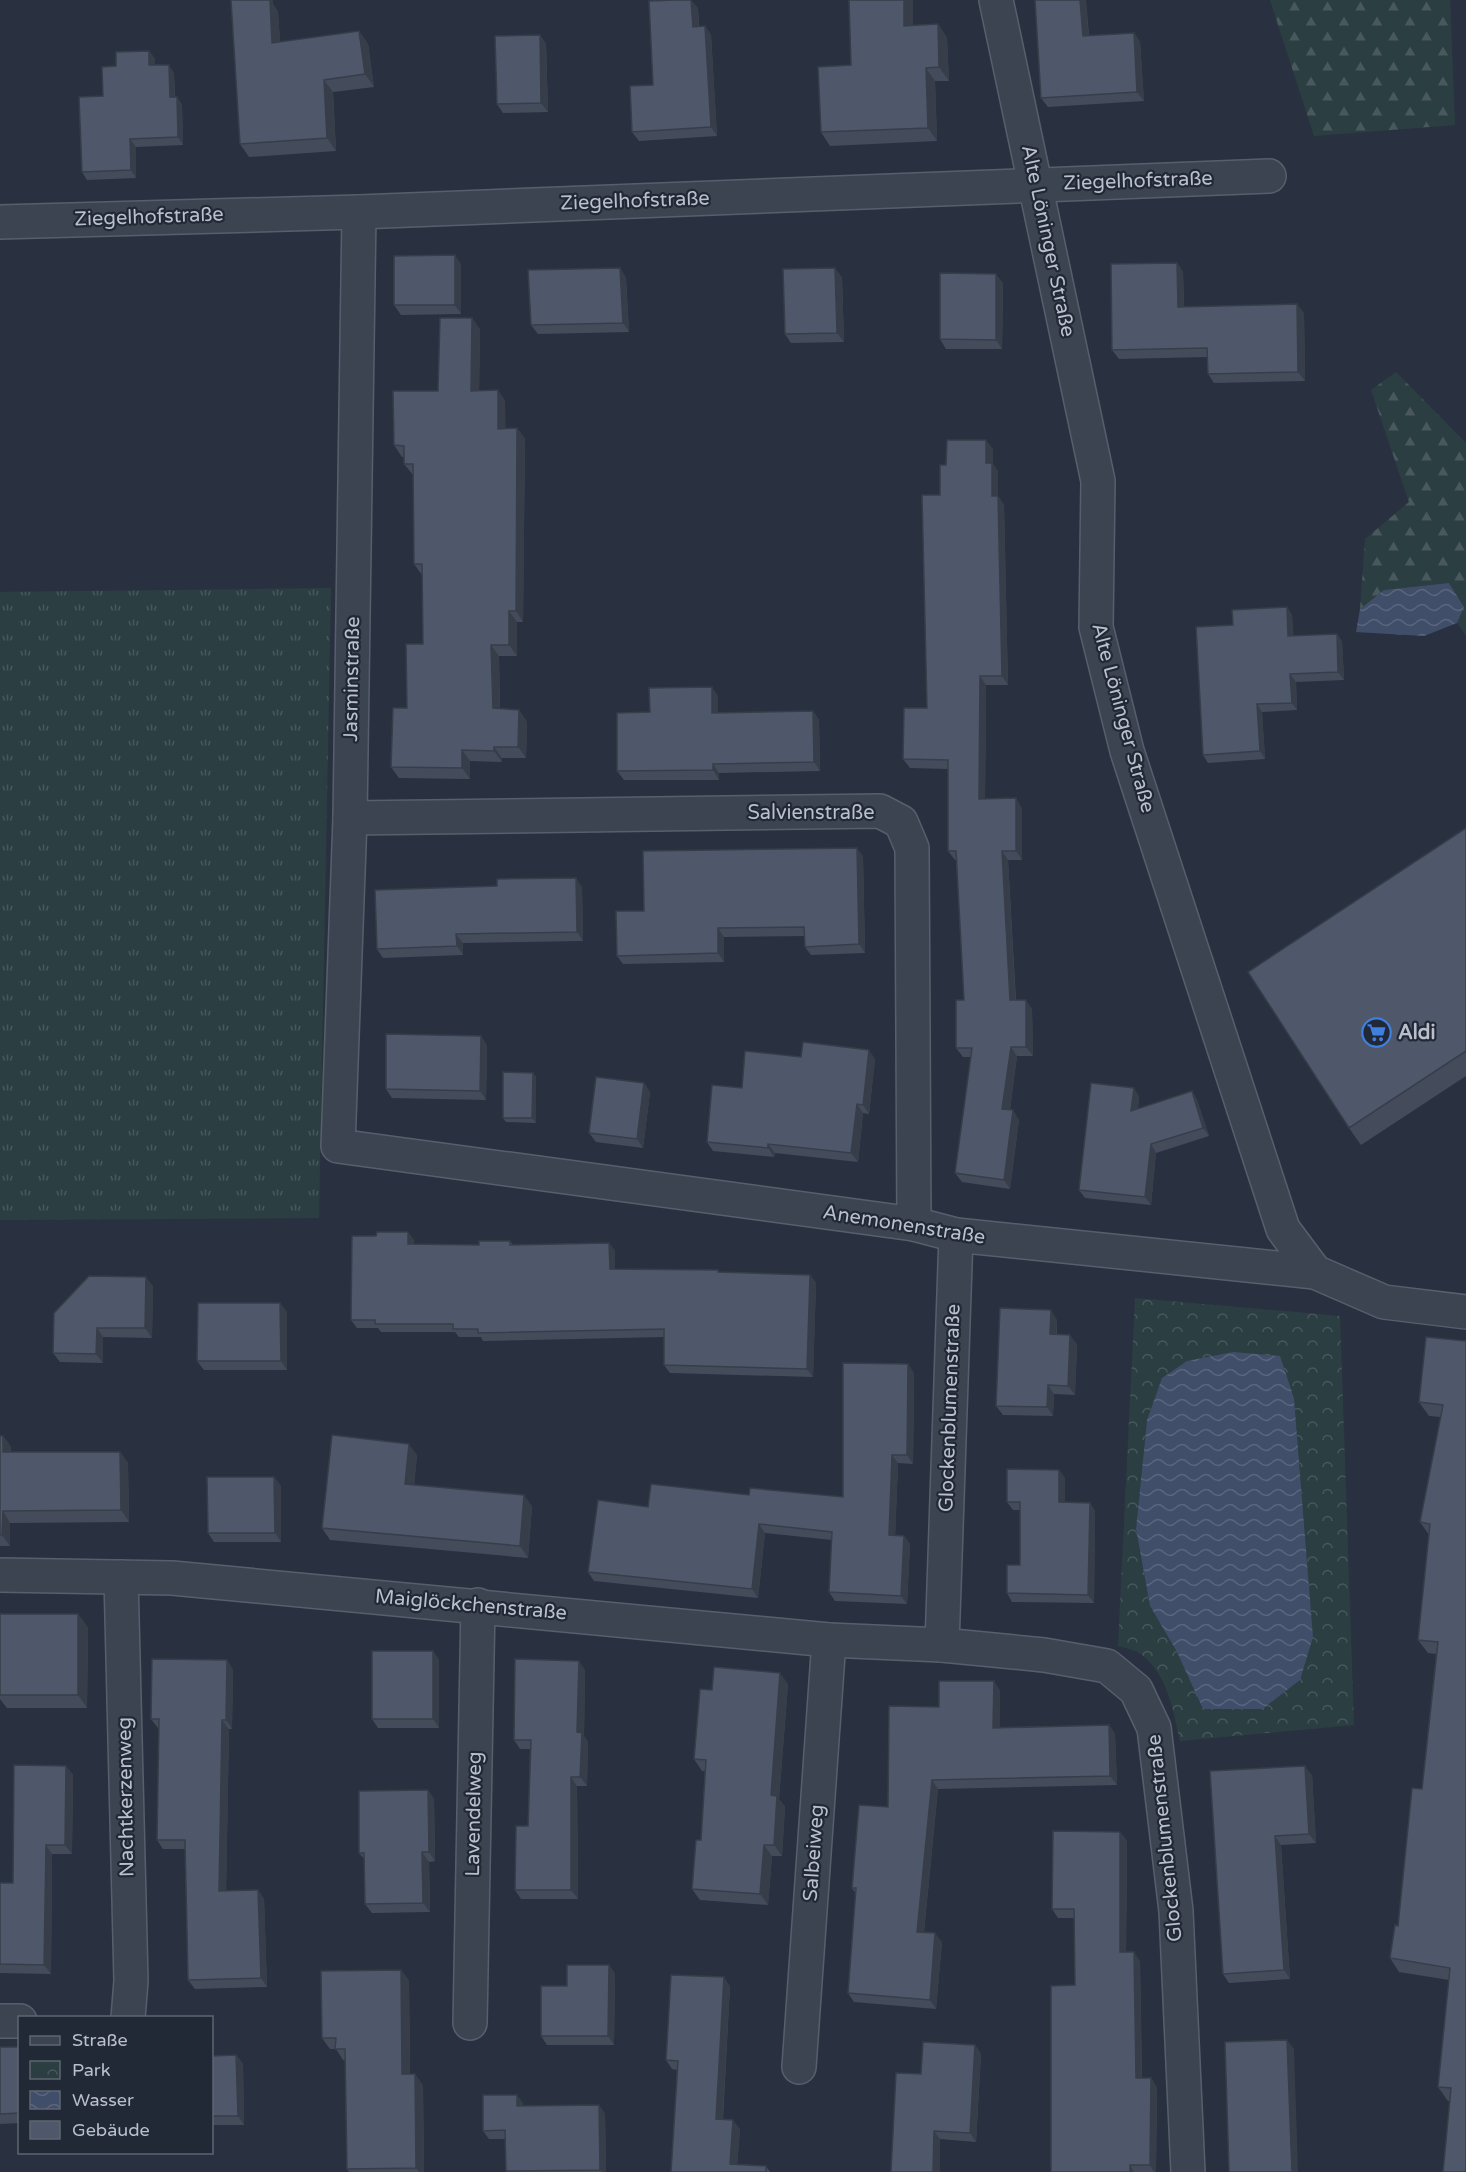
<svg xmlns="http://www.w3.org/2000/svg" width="1466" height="2172" font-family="'Varela Round',sans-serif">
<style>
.grass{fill:url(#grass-tufts)}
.forest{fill:url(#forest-firs)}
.park{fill:url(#park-crowns);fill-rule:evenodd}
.water{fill:url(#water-waves)}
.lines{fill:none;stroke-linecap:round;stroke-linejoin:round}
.minor-casing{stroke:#585f6c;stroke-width:36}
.minor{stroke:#3d4451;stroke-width:33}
.wall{fill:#444c5b}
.shaded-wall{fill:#373e4a}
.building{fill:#4f586a;stroke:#373e4a;stroke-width:1.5}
.labels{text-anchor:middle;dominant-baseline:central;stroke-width:4.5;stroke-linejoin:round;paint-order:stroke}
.street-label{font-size:20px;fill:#babfcb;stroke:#212937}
.poi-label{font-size:20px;font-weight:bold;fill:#babfcb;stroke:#212937;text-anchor:start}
</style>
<defs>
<pattern id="grass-tufts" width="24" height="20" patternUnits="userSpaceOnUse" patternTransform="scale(1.5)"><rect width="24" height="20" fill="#2b3e42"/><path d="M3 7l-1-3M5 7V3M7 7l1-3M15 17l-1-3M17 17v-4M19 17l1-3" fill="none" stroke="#48585c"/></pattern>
<pattern id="forest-firs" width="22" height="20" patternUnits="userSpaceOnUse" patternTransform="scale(1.5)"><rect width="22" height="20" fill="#2b3e42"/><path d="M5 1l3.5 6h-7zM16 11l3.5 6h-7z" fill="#48585c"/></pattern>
<pattern id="park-crowns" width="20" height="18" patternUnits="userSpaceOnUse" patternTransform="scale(1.5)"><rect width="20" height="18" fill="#2b3e42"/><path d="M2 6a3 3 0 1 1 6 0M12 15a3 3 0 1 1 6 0" fill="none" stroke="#48585c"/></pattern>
<pattern id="water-waves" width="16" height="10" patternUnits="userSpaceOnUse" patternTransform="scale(1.5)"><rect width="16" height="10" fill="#404e69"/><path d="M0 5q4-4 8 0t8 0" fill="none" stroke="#5a667d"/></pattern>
</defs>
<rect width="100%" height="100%" fill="#293141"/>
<polygon class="grass" points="331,588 319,1218 0,1220 0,592"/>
<g class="forest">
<polygon points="1270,0 1450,0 1455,125 1314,136"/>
<polygon points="1396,372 1466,443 1466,636 1457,623 1464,607 1449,583 1384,590 1360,609 1365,539 1409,502 1371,390"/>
</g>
<path class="park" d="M1135,1298L1340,1316L1354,1725L1180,1741C1173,1710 1168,1675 1141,1654C1135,1650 1125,1648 1118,1646ZM1279,1356L1294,1397L1313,1637L1177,1652L1150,1606L1136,1529L1147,1420L1162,1378Z"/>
<g class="water">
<polygon points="1449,583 1464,607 1457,623 1424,636 1356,632 1360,609 1384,590"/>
<polygon points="1233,1352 1280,1356 1294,1398 1313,1637 1300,1680 1262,1709 1203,1709 1177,1652 1150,1606 1136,1529 1147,1420 1162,1378 1187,1361"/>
</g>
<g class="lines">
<defs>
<g id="minor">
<polyline points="996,0 1098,481 1096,627 1127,751 1283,1229 1315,1272"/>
<polyline points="359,212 350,818 338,1146 914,1224 956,1235 1315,1272 1384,1302 1466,1312"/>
<polyline points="0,222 359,212 1269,176"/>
<polyline points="350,818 880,811 901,822 912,848 914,1224"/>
<polyline points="956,1235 942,1645 1044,1655 1107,1666 1136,1690 1154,1728 1176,1911 1188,2172"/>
<polyline points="0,1575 172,1578 829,1640 942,1645"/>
<polyline points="121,1577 131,1981 128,2018"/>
<polyline points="0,2021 20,2021"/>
<polyline points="470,2023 478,1605"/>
<polyline points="799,2067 829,1640"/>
</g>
</defs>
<use href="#minor" class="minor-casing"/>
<use href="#minor" class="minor"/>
</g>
<g class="wall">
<polygon points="231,0 273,0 273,4 278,12 280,42 359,31 368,44 374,87 333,92 336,151 249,157 240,144"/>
<polygon points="1035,0 1086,0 1089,36 1134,33 1140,42 1144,101 1048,107 1041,98"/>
<polygon points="698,8 699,26 705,26 711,35 717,136 639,141 632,132 653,85"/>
<polygon points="938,24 947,38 949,81 935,81 937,141 830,146 821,132 851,65 913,25"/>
<polygon points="540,35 546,44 548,112 503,113 497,104"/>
<polygon points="149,51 155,59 155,65 174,73 175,97 177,97 182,105 183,145 136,147 136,178 87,180 82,172 116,66"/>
<polygon points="1177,263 1183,272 1184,306 1304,313 1305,381 1214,383 1208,374 1207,357 1119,359 1112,350"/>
<polygon points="461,264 461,314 401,315 394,305"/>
<polygon points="620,268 626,278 629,332 538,334 531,325"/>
<polygon points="842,277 844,342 791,343 785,334"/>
<polygon points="1003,283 1002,349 946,349 940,339"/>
<polygon points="480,329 479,391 498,390 505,401 505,428 517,428 525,439 523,622 517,622 517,656 499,656 500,709 519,710 527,722 526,758 502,758 502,762 470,761 470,779 399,778 391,767 423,644 422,575 414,564 413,475 404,464 404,457 402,457 394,445 438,391"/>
<polygon points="993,449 993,464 998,472 998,496 1004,505 1008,685 986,685 985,799 1022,808 1022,860 1008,860 1016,1000 1032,1009 1033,1056 1017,1056 1010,1110 1019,1120 1010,1189 962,1182 955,1173 971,1057 963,1057 956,1048 964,1000 956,860 955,860 948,851 948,769 910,768 903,759 927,708 940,495 946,465"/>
<polygon points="1287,607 1292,615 1293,636 1337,634 1342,642 1344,680 1296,682 1297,710 1262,712 1265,759 1208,763 1203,755 1233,625"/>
<polygon points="718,696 718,713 813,711 819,720 820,771 719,773 719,780 624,780 617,771 650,712"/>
<polygon points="1466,828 1466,1076 1361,1145 1349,1128"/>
<polygon points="863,856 865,953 811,955 805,947 805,936 724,937 724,962 623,964 617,956 644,911"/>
<polygon points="582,887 583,941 463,943 463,955 383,958 377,949"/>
<polygon points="487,1045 486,1100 392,1098 386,1089"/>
<polygon points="801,1057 875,1059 869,1114 863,1113 858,1162 775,1153 774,1157 713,1151 707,1142 742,1088"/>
<polygon points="533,1073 536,1077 536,1123 506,1122 503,1118"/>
<polygon points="644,1083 650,1092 643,1148 596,1142 589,1133"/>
<polygon points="1192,1091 1197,1100 1209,1136 1156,1153 1151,1205 1085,1198 1079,1190 1139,1096 1138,1109"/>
<polygon points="376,1236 414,1240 414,1244 479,1245 510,1241 513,1245 609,1243 615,1251 615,1269 718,1270 719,1272 810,1275 816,1283 813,1377 670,1373 664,1365 664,1337 483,1341 481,1337 459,1337 455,1332 381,1332 378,1328 357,1328 351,1320"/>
<polygon points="153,1286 152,1338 103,1337 103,1363 60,1362 53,1353"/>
<polygon points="287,1312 287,1370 204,1370 197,1361"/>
<polygon points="1057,1320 1057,1334 1077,1344 1075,1395 1054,1394 1053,1416 1003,1415 996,1406"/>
<polygon points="1466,1341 1466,2172 1450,2101 1448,2101 1438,2087 1449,1980 1399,1972 1390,1958 1398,1926 1422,1789 1436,1654 1428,1653 1418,1640 1429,1535 1420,1522 1441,1417 1429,1416 1419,1402"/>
<polygon points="914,1373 913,1464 898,1463 895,1535 904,1536 910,1544 907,1604 835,1601 829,1592 832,1540 765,1533 758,1598 594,1581 588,1572 648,1507 749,1495 843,1497"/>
<polygon points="0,1436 3,1436 11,1447 11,1452 120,1452 128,1463 129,1522 10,1523 10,1546 0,1546"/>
<polygon points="417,1455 414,1485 524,1495 532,1507 528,1558 330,1540 322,1528"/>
<polygon points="1059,1470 1065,1478 1065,1503 1090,1503 1095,1511 1094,1603 1012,1602 1007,1593 1020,1565 1020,1510 1013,1510 1007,1502"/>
<polygon points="274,1477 281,1486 281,1542 214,1542 208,1533"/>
<polygon points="0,1614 78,1614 88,1628 87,1708 7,1708 0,1699"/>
<polygon points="433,1651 439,1660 439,1728 378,1728 372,1719"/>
<polygon points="227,1660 233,1670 232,1729 229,1729 226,1891 258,1890 264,1899 267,1987 195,1989 188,1980 185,1849 163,1849 157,1840 159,1728 158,1728 151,1719"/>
<polygon points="585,1670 584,1736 588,1742 587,1786 577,1786 578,1899 521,1899 515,1890 528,1826 530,1749 520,1749 514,1740"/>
<polygon points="788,1684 779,1799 785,1807 782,1856 772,1856 768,1905 700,1900 692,1889 701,1840 705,1771 702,1771 694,1759 712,1690"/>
<polygon points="1000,1690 1000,1727 1109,1725 1115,1734 1117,1785 938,1789 924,1932 942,1942 936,2009 854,2002 848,1993 856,1894 852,1888 888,1807 939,1707"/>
<polygon points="66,1766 73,1775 72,1854 52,1854 51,1974 0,1973 0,1883 13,1883"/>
<polygon points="1210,1771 1312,1775 1316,1843 1281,1845 1290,1979 1229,1983 1223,1974"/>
<polygon points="428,1790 434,1799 435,1861 429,1862 430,1912 372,1913 365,1904 365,1860 359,1853"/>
<polygon points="1120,1832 1127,1841 1126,1952 1140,1961 1142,2078 1151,2078 1157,2088 1156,2172 1051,2172 1075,1985 1074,1918 1058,1918 1052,1909"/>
<polygon points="609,1965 615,1974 614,2045 547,2045 541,2036 567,1986"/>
<polygon points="401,1970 409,1981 410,2074 415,2074 423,2086 424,2172 349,2172 347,2169 345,2060 343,2060 336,2049 330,2049 322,2038"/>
<polygon points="730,1986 723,2119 740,2129 737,2164 766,2166 770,2172 671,2172 677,2070 672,2069 666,2060"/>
<polygon points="975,2045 981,2054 976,2142 940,2139 940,2172 921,2074"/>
<polygon points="0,2047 20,2047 20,2123 0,2124"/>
<polygon points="236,2055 243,2064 244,2125 212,2125 212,2056"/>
<polygon points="523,2103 523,2106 599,2105 605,2114 606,2172 506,2172 506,2171 505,2139 489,2139 483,2131"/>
</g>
<g class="shaded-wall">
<polygon points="265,0 273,0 273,4 278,12 281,56 272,43"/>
<polygon points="691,0 698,8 699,36 693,27"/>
<polygon points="904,0 913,0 913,39 904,26"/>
<polygon points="1080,0 1086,0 1089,45 1083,36"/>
<polygon points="938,24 947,38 949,81 939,67"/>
<polygon points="705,26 711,35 717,136 711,127"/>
<polygon points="359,31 368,44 374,87 365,74"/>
<polygon points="1134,33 1140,42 1144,101 1137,92"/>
<polygon points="540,35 546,44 548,112 541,103"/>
<polygon points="149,51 155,59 155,73 149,65"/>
<polygon points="169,65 174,73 175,105 170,97"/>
<polygon points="926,68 935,81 937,141 928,128"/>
<polygon points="324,80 333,92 336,151 327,138"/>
<polygon points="177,97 182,105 183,145 178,137"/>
<polygon points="130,139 136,147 136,178 131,170"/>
<polygon points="455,255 461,264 461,314 455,305"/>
<polygon points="1177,263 1183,272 1184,316 1178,307"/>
<polygon points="620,268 626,278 629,332 623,323"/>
<polygon points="835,268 842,277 844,342 837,333"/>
<polygon points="996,274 1003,283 1002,349 996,340"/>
<polygon points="1297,304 1304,313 1305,381 1298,372"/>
<polygon points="472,318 480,329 479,402 471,391"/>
<polygon points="498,390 505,401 506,440 498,429"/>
<polygon points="517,428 525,439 523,622 516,611"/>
<polygon points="986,440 993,449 993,464 998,472 998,496 1004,505 1008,685 1002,676 992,496 986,463"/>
<polygon points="1287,607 1292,615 1294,644 1288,636"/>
<polygon points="509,611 517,622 517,656 509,645"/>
<polygon points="1337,634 1342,642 1344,680 1338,672"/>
<polygon points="491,645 499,656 500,719 493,708"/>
<polygon points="1290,674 1296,682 1297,710 1292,703"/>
<polygon points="980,676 986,685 985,808 979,799"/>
<polygon points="712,687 718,696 718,722 712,713"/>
<polygon points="1257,704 1262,712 1265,759 1260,751"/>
<polygon points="519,710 527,722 526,758 518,747"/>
<polygon points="813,711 819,720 820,771 814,762"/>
<polygon points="494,747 502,758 502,762 494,751"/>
<polygon points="462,750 470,761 470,779 462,768"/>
<polygon points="713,764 719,773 719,780 713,770"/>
<polygon points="1016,798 1022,808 1022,860 1016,851"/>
<polygon points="857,848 863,856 865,953 859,944"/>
<polygon points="1002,851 1008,860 1016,1009 1010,1000"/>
<polygon points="576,878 582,887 583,941 577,932"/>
<polygon points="718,928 724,937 724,962 718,953"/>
<polygon points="456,934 463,943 463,955 457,946"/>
<polygon points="1026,1000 1032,1009 1033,1056 1026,1047"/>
<polygon points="481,1036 487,1045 486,1100 480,1091"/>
<polygon points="1011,1047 1017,1056 1009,1118 1002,1109"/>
<polygon points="869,1050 875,1059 869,1114 863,1105"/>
<polygon points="533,1073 536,1077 536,1123 532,1118"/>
<polygon points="644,1083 650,1092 643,1148 637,1139"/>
<polygon points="1134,1088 1139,1096 1137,1119 1131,1111"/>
<polygon points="1192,1091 1197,1100 1209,1136 1203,1128"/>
<polygon points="857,1104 863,1113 858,1162 851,1153"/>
<polygon points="1013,1110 1019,1120 1010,1189 1004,1180"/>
<polygon points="768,1144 775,1153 774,1157 768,1148"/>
<polygon points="1151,1144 1156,1153 1151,1205 1145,1197"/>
<polygon points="408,1232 414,1240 414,1252 408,1244"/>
<polygon points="609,1243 615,1251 615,1277 610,1269"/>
<polygon points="810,1275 816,1283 813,1377 807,1369"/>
<polygon points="146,1277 153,1286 152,1338 145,1328"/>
<polygon points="280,1303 287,1312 287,1370 281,1361"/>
<polygon points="1051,1310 1057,1320 1056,1343 1050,1334"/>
<polygon points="97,1328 103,1337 103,1363 96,1354"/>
<polygon points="1070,1335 1077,1344 1075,1395 1068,1386"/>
<polygon points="908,1364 914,1373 913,1464 907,1455"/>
<polygon points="1048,1385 1054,1394 1053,1416 1047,1407"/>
<polygon points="3,1436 11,1447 11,1464 3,1452"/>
<polygon points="409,1444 417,1455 413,1495 405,1484"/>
<polygon points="120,1452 128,1463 129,1522 121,1510"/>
<polygon points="892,1455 898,1463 895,1544 889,1535"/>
<polygon points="1059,1470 1065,1478 1065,1511 1059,1502"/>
<polygon points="274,1477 281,1486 281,1542 275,1533"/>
<polygon points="524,1495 532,1507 528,1558 520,1546"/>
<polygon points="1090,1503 1095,1511 1094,1603 1088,1595"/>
<polygon points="3,1511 10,1523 10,1546 2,1535"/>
<polygon points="759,1524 765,1533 758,1598 752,1589"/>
<polygon points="904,1536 910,1544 907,1604 901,1596"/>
<polygon points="78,1614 88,1628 87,1708 78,1695"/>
<polygon points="433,1651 439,1660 439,1728 433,1719"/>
<polygon points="227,1660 233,1670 232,1729 226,1720"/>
<polygon points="579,1661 585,1670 584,1736 588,1742 587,1786 580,1777 577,1732"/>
<polygon points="780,1673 788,1684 779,1799 785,1807 782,1856 774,1845 771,1795"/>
<polygon points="994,1681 1000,1690 1000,1737 993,1728"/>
<polygon points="222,1720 229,1729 226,1900 219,1891"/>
<polygon points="1109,1725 1115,1734 1117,1785 1110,1776"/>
<polygon points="66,1766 73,1775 72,1854 65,1845"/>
<polygon points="1305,1766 1312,1775 1316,1843 1309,1834"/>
<polygon points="571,1777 577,1786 578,1899 571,1890"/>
<polygon points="932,1780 938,1789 923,1941 917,1932"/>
<polygon points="428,1790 434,1799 435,1861 429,1852"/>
<polygon points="1120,1832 1127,1841 1126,1961 1120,1952"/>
<polygon points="1275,1836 1281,1845 1290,1979 1284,1970"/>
<polygon points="46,1845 52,1854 51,1974 44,1965"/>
<polygon points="764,1845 772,1856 768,1905 760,1894"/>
<polygon points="422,1852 429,1862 430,1912 423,1903"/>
<polygon points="258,1890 264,1899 267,1987 261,1978"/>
<polygon points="935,1933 942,1942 936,2009 930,2000"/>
<polygon points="1134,1952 1140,1961 1142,2087 1136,2078"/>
<polygon points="609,1965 615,1974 614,2045 608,2036"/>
<polygon points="401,1970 409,1981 410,2086 402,2074"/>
<polygon points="724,1977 730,1986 722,2128 716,2119"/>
<polygon points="1287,2040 1294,2049 1298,2172 1292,2172"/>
<polygon points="975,2045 981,2054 976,2142 970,2133"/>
<polygon points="236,2055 243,2064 244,2125 238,2116"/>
<polygon points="415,2074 423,2086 424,2172 419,2172 416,2168"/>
<polygon points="1151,2078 1157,2088 1156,2172 1154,2172 1150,2165"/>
<polygon points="517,2095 523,2103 523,2115 517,2106"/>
<polygon points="599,2105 605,2114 606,2172 602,2172 600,2170"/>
<polygon points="733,2120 740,2129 737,2172 730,2164"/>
<polygon points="934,2131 940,2139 940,2172 933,2172"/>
<polygon points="1130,2165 1134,2172 1130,2172"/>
</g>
<g class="building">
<polygon points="231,0 270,0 272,43 359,31 365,74 324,80 327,138 240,144"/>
<polygon points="674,0 691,0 693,27 705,26 711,127 632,132 630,86 653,85 649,1"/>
<polygon points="849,0 904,0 904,26 938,24 939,67 926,68 928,128 821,132 818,67 851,65"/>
<polygon points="1035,0 1080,0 1083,36 1134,33 1137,92 1041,98"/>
<polygon points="540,35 541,103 497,104 495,36"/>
<polygon points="149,51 149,65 169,65 170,97 177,97 178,137 130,139 131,170 82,172 79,97 103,96 102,67 116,66 116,52"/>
<polygon points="455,255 455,305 394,305 394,256"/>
<polygon points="1177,263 1178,307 1297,304 1298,372 1208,374 1207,348 1112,350 1111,264"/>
<polygon points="620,268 623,323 531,325 528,270"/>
<polygon points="835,268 837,333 785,334 783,269"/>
<polygon points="940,273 996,274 996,340 940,339"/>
<polygon points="440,318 472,318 471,391 498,390 498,429 517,428 516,611 509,611 509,645 491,645 493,708 519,710 518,747 494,747 494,751 462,750 462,768 391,767 393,708 407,708 406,644 423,644 422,564 414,564 413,464 404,464 404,446 394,445 393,391 438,391"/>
<polygon points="947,440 986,440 986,463 992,463 992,496 998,496 1002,676 980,676 979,799 1016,798 1016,851 1002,851 1010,1000 1026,1000 1026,1047 1011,1047 1002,1109 1013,1110 1004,1180 955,1173 972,1048 956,1048 956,1000 964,1000 956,851 948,851 948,760 903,759 904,708 927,708 922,495 940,495 940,465 946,465"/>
<polygon points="1287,607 1288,636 1337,634 1338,672 1290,674 1292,703 1257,704 1260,751 1203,755 1196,627 1233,625 1232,610"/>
<polygon points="712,687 712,713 813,711 814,762 713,764 713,770 617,771 617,713 650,712 649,688"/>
<polygon points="1466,828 1466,1051 1349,1128 1248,972"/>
<polygon points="857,848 859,944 805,947 804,927 718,928 718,953 617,956 616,911 644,911 643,851"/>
<polygon points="576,878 577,932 456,934 457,946 377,949 375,890 497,886 497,879"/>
<polygon points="386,1034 481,1036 480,1091 386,1089"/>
<polygon points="803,1042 869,1050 863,1105 857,1104 851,1153 768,1144 768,1148 707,1142 712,1085 742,1088 745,1051 801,1057"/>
<polygon points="503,1072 533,1073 532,1118 503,1118"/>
<polygon points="596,1077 644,1083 637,1139 589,1133"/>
<polygon points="1091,1083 1134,1088 1131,1111 1192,1091 1203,1128 1151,1144 1145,1197 1079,1190"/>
<polygon points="377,1232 408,1232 408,1244 479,1245 479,1241 510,1241 510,1245 609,1243 610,1269 718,1270 718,1272 810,1275 807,1369 664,1365 664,1329 478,1333 478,1329 453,1329 453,1324 375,1324 375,1320 351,1320 352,1236 376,1236"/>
<polygon points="89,1276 146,1277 145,1328 97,1328 96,1354 53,1353 54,1313"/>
<polygon points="198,1303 280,1303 281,1361 197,1361"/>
<polygon points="1000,1308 1051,1310 1050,1334 1070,1335 1068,1386 1048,1385 1047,1407 996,1406"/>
<polygon points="1426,1337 1466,1341 1466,2172 1443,2172 1451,2088 1438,2087 1450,1968 1390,1958 1395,1925 1398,1926 1412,1788 1422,1789 1438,1642 1418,1640 1430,1524 1420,1522 1443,1405 1419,1402"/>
<polygon points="843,1363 908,1364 907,1455 892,1455 889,1535 904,1536 901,1596 829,1592 832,1532 759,1524 752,1589 588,1572 598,1500 648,1507 651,1484 749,1495 750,1488 843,1497"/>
<polygon points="332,1435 409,1444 405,1484 524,1495 520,1546 322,1528"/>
<polygon points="0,1436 3,1436 3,1452 120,1452 121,1510 3,1511 2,1535 0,1535"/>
<polygon points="1007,1469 1059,1470 1059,1502 1090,1503 1088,1595 1007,1593 1007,1565 1020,1565 1020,1502 1007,1502"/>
<polygon points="207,1477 274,1477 275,1533 208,1533"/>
<rect x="0" y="1614" width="78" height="81"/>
<rect x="372" y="1651" width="61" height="68"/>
<polygon points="152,1659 227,1660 226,1720 222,1720 219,1891 258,1890 261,1978 188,1980 185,1840 157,1840 159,1719 151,1719"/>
<polygon points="515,1659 579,1661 577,1732 582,1733 580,1777 571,1777 571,1890 515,1890 516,1826 528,1826 531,1740 514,1740"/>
<polygon points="714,1667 780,1673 771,1795 777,1796 774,1845 764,1845 760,1894 692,1889 696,1840 701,1840 706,1760 694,1759 700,1689 712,1690"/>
<polygon points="939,1681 994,1681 993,1728 1109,1725 1110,1776 932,1780 917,1932 935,1933 930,2000 848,1993 856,1888 852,1888 859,1805 888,1807 889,1706 939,1707"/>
<polygon points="14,1765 66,1766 65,1845 46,1845 44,1965 0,1964 0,1883 13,1883"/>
<polygon points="1305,1766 1309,1834 1275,1836 1284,1970 1223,1974 1210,1771"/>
<polygon points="428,1790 429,1852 422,1852 423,1903 365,1904 364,1853 359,1853 359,1791"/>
<polygon points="1053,1831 1120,1832 1120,1952 1134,1952 1136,2078 1151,2078 1150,2165 1130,2165 1130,2172 1051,2172 1051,1986 1075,1985 1074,1909 1052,1909"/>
<polygon points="567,1965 609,1965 608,2036 541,2036 541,1986 567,1986"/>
<polygon points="401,1970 402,2074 415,2074 416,2168 347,2169 345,2049 335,2049 336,2038 322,2038 321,1971"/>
<polygon points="671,1975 724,1977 716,2119 733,2120 730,2164 766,2166 766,2172 671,2172 678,2061 666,2060"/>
<polygon points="1287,2040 1292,2172 1229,2172 1225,2042"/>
<polygon points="923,2042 975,2045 970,2133 934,2131 933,2172 891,2172 896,2073 921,2074"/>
<polygon points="0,2047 20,2047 20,2113 0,2114"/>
<polygon points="236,2055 238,2116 212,2116 212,2056"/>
<polygon points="483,2095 517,2095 517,2106 599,2105 600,2170 506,2171 505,2130 483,2131"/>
</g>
<defs>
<symbol id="supermarket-ring" viewBox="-11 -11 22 22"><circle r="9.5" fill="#212937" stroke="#3f7fe0" stroke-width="1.5"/><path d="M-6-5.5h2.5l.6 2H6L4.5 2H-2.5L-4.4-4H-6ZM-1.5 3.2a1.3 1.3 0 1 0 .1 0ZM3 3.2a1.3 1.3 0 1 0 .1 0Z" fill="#3f7fe0"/></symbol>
</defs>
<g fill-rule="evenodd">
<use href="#supermarket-ring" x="1360" y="1016" width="33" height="33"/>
</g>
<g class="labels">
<g class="street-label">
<text transform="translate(1138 181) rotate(-2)">Ziegelhofstraße</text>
<text transform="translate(635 201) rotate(-2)">Ziegelhofstraße</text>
<text transform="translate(149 217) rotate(-2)">Ziegelhofstraße</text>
<text transform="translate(1048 241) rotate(78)">Alte Löninger Straße</text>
<text transform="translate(352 679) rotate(-89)">Jasminstraße</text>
<text transform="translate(1123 718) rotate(75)">Alte Löninger Straße</text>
<text x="811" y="813">Salvienstraße</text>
<text transform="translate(904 1225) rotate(9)">Anemonenstraße</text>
<text transform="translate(950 1408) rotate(-88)">Glockenblumenstraße</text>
<text transform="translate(471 1605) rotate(5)">Maiglöckchenstraße</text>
<text transform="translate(126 1797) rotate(-91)">Nachtkerzenweg</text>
<text transform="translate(474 1814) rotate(-89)">Lavendelweg</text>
<text transform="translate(1165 1838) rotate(-96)">Glockenblumenstraße</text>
<text transform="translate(814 1853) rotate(-86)">Salbeiweg</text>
</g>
<g class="poi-label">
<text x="1398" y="1033">Aldi</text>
</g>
</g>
<rect x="18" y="2016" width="195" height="138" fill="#212937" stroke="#5e6572" stroke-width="1.5"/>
<rect x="30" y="2036" width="30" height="9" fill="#3d4451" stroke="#5e6572" stroke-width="1.5"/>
<text x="72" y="2046" font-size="18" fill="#babfcb">Straße</text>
<rect x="30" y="2061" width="30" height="18" fill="url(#park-crowns)" stroke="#5e6572" stroke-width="1.5"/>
<text x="72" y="2076" font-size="18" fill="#babfcb">Park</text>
<rect x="30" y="2091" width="30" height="18" fill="url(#water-waves)" stroke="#5e6572" stroke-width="1.5"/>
<text x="72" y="2106" font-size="18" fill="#babfcb">Wasser</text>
<rect x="30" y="2121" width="30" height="18" fill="#4f586a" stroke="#5e6572" stroke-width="1.5"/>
<text x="72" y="2136" font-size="18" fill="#babfcb">Gebäude</text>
</svg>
